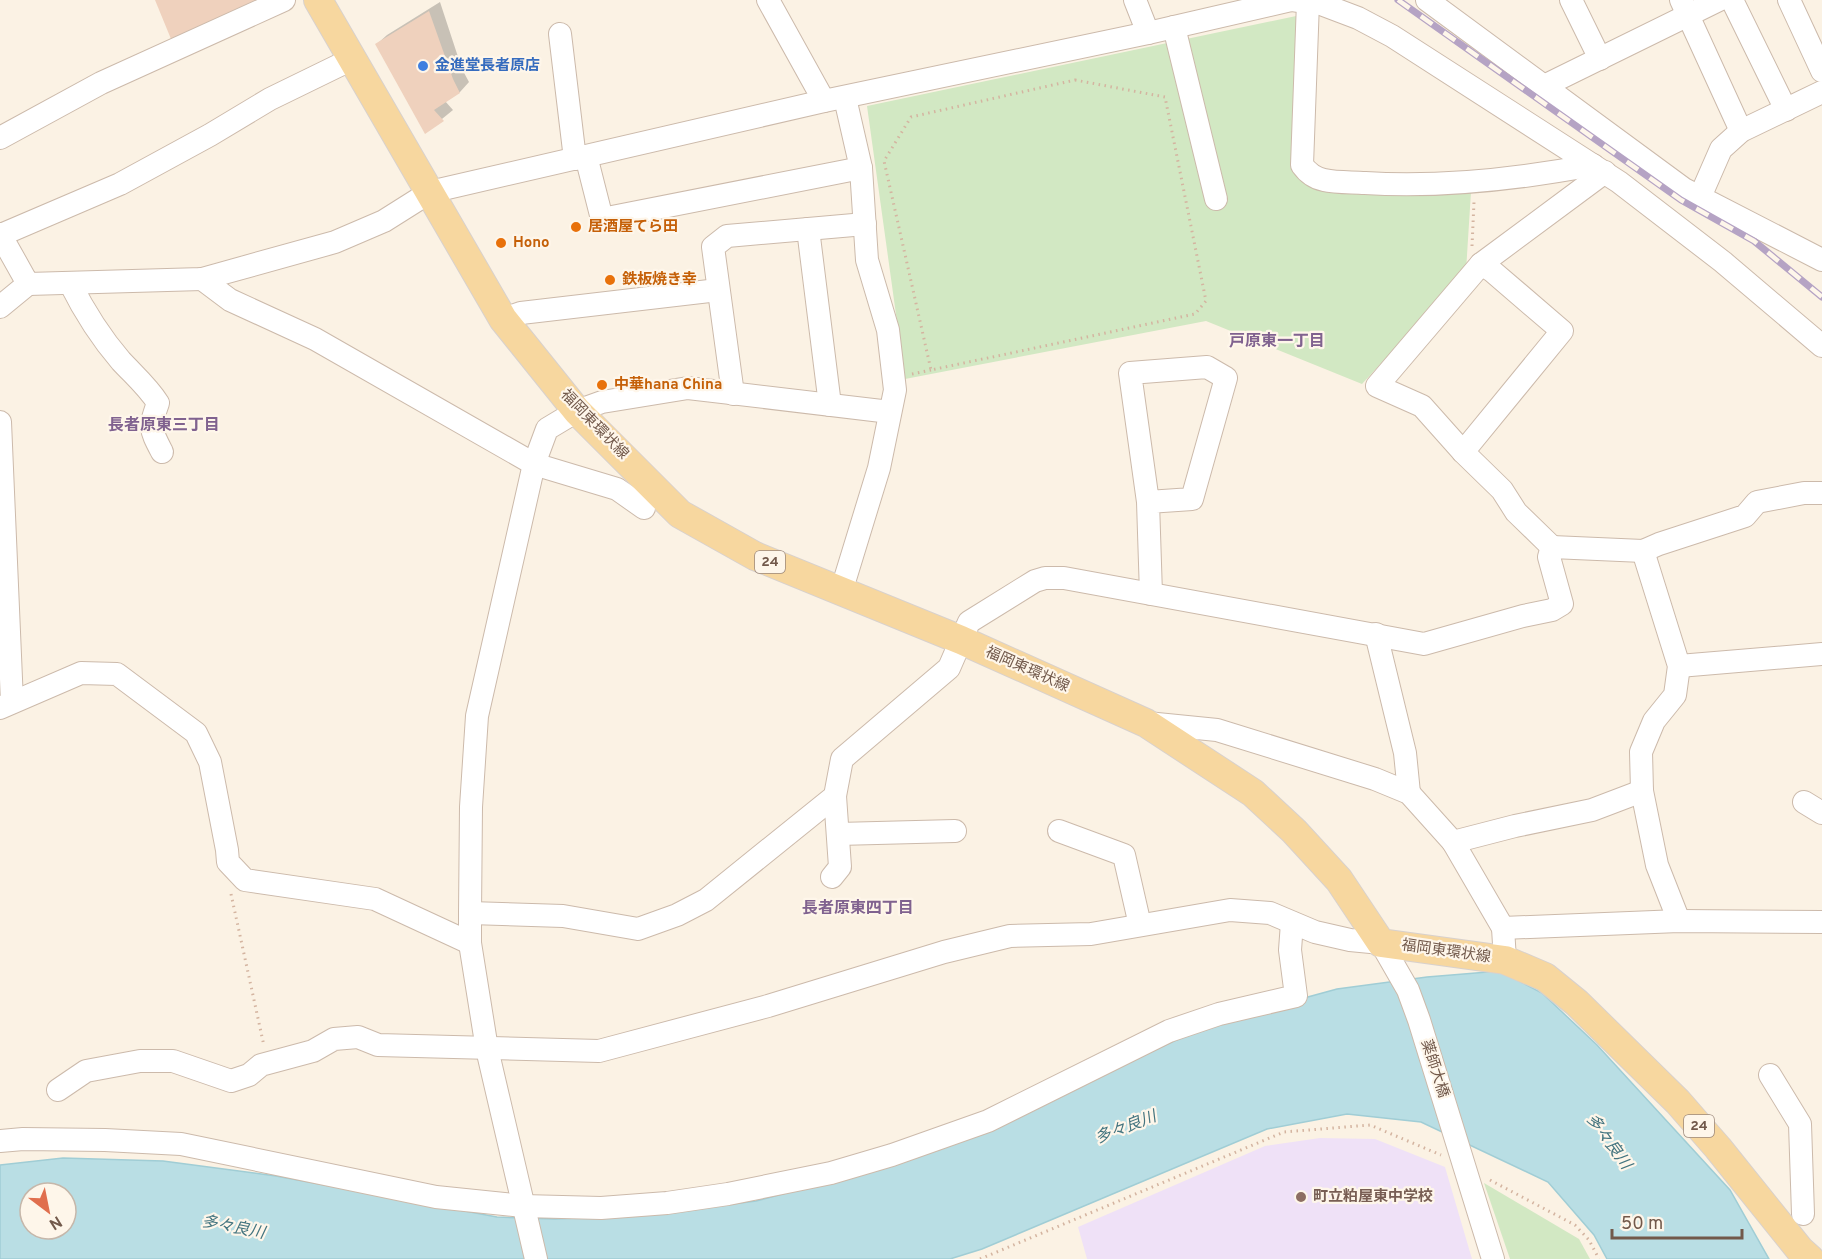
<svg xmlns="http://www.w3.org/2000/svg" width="1822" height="1259" font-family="Overpass,'Noto Sans JP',sans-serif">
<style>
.education{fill:#efe1f7}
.green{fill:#d2e8c3}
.water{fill:#b9dee4;stroke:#a0cdd5;stroke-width:1.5;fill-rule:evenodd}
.shadow{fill:#0003}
.building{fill:#efd1bd}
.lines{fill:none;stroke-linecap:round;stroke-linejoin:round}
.minor-casing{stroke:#ccbaab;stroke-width:24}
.major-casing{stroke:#d8d1cd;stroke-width:30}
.path{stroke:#d4b4a0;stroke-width:3;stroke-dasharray:1.5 4.5;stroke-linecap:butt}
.minor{stroke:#fff;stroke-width:22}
.major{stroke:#f7d79f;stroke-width:28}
.rail-casing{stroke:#b5a3c4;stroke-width:7}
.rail{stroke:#fef6ea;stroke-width:4.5;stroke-dasharray:14;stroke-linecap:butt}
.shop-dot{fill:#3f7fe0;stroke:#fef6ea;stroke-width:2}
.food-dot{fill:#e8710a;stroke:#fef6ea;stroke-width:2}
.education-dot{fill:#8d6e63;stroke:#fef6ea;stroke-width:2}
.labels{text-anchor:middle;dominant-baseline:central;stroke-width:4.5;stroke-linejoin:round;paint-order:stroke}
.shield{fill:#fef6ea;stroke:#9c887b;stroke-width:1.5}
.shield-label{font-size:14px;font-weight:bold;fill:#72594b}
.shop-label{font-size:15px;font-weight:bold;fill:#366cbe;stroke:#fef6ea;text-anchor:start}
.food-label{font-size:15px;font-weight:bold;fill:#c56008;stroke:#fef6ea;text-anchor:start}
.street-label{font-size:15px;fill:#72594b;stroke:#fef6ea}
.education-label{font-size:15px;font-weight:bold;fill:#785e54;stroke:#fef6ea;text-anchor:start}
.neighbourhood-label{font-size:16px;font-weight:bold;fill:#80628f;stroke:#fef6ea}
.water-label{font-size:16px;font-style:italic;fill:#43747f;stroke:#fef6ea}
</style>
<rect width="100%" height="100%" fill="#fbf2e4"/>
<polygon class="education" points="1320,1138 1375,1139 1445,1167 1472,1259 1087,1259 1078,1227 1265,1146"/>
<g class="green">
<polygon points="1301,15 1297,174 1471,192 1466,271 1362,384 1206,321 905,379 867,106"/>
<polygon points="1484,1183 1579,1239 1590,1259 1510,1259"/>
</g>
<path class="water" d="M1500,971L1542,993L1597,1045L1730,1190L1769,1259H1607L1594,1235L1548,1182L1421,1122L1347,1114L1267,1129L982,1249L950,1259H0V1165L63,1158L163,1161L276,1176L497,1217L555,1219L646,1215L756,1201L873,1170L1118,1067L1213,1023L1337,989L1427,977ZM30,1193H66V1229H30Z"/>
<polygon class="shadow" points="440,2 462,69 469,82 460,92 445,101 453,110 426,132 377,44 387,35"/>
<g class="building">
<polygon points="155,0 260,0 171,39"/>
<polygon points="429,11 453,79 460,93 434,110 444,121 425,134 375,44"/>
</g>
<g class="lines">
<defs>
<g id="minor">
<polyline points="768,0 824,101"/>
<polyline points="1135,0 1148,33"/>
<polyline points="1292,0 1321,4 1358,18 1392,36 1619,182 1723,262 1822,346"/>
<polyline points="1427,0 1684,189 1822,260"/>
<polyline points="1571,0 1600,59"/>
<polyline points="1681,0 1741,131"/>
<polyline points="1732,0 1786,110"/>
<polyline points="1789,0 1822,71"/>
<path d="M1308,2L1302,165C1307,172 1314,178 1324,180C1337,183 1352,182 1365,183C1441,188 1518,179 1593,165"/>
<polyline points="1174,27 1216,199"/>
<polyline points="560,34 575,159"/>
<polyline points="1544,86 1719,0"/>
<polyline points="0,138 101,83 284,0"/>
<polyline points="586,156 602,219 861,168"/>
<polyline points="1700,197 1721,149 1741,131 1822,92"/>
<polyline points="808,229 830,405"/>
<polyline points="0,234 28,284 202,279 335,242 384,221 430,192 824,101 1148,33 1291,0"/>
<polyline points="1,235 120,184 210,135 270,99 352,59"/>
<polyline points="202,279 230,300 315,339 534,464 617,489 644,508"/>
<path d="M70,283C83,309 102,339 121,361C134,375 148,387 158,403C149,428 150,429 162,452"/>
<polyline points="0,307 28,284"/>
<polyline points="503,319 521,313 718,290"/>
<polyline points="733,394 713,247 727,236 865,224"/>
<polyline points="0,422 12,702"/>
<polyline points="1463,452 1562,331 1492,271 1481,264"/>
<polyline points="1148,502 1192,499 1226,378 1207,367 1130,373 1148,502 1151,594"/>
<polyline points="1552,547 1516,512 1502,490 1463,452 1422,406 1377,386 1481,264 1605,172"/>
<polyline points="1643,551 1679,666 1675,695 1654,721 1641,752 1642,791 1657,865 1679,921"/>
<polyline points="841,592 879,468 895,390 888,330 867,260 861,168 845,98"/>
<polyline points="1376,634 1405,753 1409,793"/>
<polyline points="1679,666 1822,654"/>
<polyline points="0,708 81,673 117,674 196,733 210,762 227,850 228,862 245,880 375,899 470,943"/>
<polyline points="1147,723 1217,730 1375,779 1409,793 1453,842 1503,928 1505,960"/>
<polyline points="1804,802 1822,813"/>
<polyline points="1059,831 1124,855 1140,925"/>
<polyline points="838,834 955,831"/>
<polyline points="1453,842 1515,826 1592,810 1642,791"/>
<polyline points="832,877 840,867 835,796"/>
<polyline points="470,913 563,916 638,929 677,915 706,900 835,796 842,759 949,668 969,622 1035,581 1045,578 1064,578 1424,644 1523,616 1552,610 1562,604 1549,557 1552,547 1643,551 1659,544 1745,516 1757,502 1804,493 1822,493"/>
<polyline points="1503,928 1679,921 1822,922"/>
<polyline points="1770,1075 1800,1124 1803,1214"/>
<polyline points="58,1090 86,1071 140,1061 173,1061 231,1081 249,1075 261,1065 313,1051 334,1039 358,1037 378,1045 599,1051 768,1006 944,952 1010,936 1091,934 1230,910 1270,913 1315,932 1350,940 1381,943 1408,990 1419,1020 1493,1259"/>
<polyline points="0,1141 23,1139 105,1140 181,1144 436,1197 523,1206 601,1208 667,1203 728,1194 831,1173 892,1155 988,1121 1169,1031 1219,1014 1296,996 1290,950 1292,923"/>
<polyline points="536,1259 487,1049 470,943 470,913 471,807 477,716 534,464 547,429 577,411 602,402 688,388 890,412"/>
</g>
<polyline id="major" points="318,0 503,319 577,411 680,514 755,556 961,640 1146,723 1253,793 1294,831 1339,880 1381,943 1505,960 1545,977 1577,1003 1678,1102 1718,1148 1800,1250 1810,1259"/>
</defs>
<use href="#minor" class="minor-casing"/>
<use href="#major" class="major-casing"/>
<g class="path">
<polygon points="1075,80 1165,97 1206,301 1195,314 931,370 884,161 911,117"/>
<polyline points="1472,246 1474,202"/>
<polyline points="912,374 931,370"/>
<polyline points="231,894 264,1046"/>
<polyline points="1490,1180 1575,1225 1589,1240 1599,1259"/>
<polyline points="980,1259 1284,1132 1370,1125 1441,1155"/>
</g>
<use href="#minor" class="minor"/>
<use href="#major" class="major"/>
<defs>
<polyline id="rail" points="1398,0 1681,200 1754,241 1822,297"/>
</defs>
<use href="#rail" class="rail-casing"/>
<use href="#rail" class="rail"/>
</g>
<circle class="shop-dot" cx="423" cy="66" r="6"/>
<g class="food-dot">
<circle cx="576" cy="227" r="6"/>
<circle cx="501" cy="243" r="6"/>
<circle cx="610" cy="280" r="6"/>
<circle cx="602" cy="385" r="6"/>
</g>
<circle class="education-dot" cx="1301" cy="1197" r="6"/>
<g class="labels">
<g class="shield">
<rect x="755" y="551" width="30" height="22" rx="4.5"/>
<rect x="1684" y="1115" width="30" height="22" rx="4.5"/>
</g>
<g class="shield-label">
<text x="770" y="562">24</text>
<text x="1699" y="1126">24</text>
</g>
<g class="shop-label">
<text x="435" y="66">金進堂長者原店</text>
</g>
<g class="food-label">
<text x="588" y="227">居酒屋てら田</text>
<text x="513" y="243">Hono</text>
<text x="622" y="280">鉄板焼き幸</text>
<text x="614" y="385">中華hana China</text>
</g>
<g class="street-label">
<text transform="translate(594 425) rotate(46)">福岡東環状線</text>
<text transform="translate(1027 670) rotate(24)">福岡東環状線</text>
<text transform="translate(1446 952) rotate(8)">福岡東環状線</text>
<text transform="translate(1434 1069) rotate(72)">薬師大橋</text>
</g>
<g class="education-label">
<text x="1313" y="1197">町立粕屋東中学校</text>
</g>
<g class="neighbourhood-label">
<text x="1277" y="342">戸原東一丁目</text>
<text x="164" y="426">長者原東三丁目</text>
<text x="858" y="909">長者原東四丁目</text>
</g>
<g class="water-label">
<text transform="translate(1126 1128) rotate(-21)">多々良川</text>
<text transform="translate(1608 1142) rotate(54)">多々良川</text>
<text transform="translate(233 1228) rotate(11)">多々良川</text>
</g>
</g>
<g transform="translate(48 1211) rotate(148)"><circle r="28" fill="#fef6ea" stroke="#c6b7aa" stroke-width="1.5"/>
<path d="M0-4.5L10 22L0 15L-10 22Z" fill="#e06f4e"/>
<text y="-9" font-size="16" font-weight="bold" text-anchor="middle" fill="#72594b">N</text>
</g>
<path d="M1612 1229v9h130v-9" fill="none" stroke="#72594b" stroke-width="3"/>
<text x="1621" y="1229" font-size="18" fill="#72594b" stroke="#fef6ea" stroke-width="4.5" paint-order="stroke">50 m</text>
</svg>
